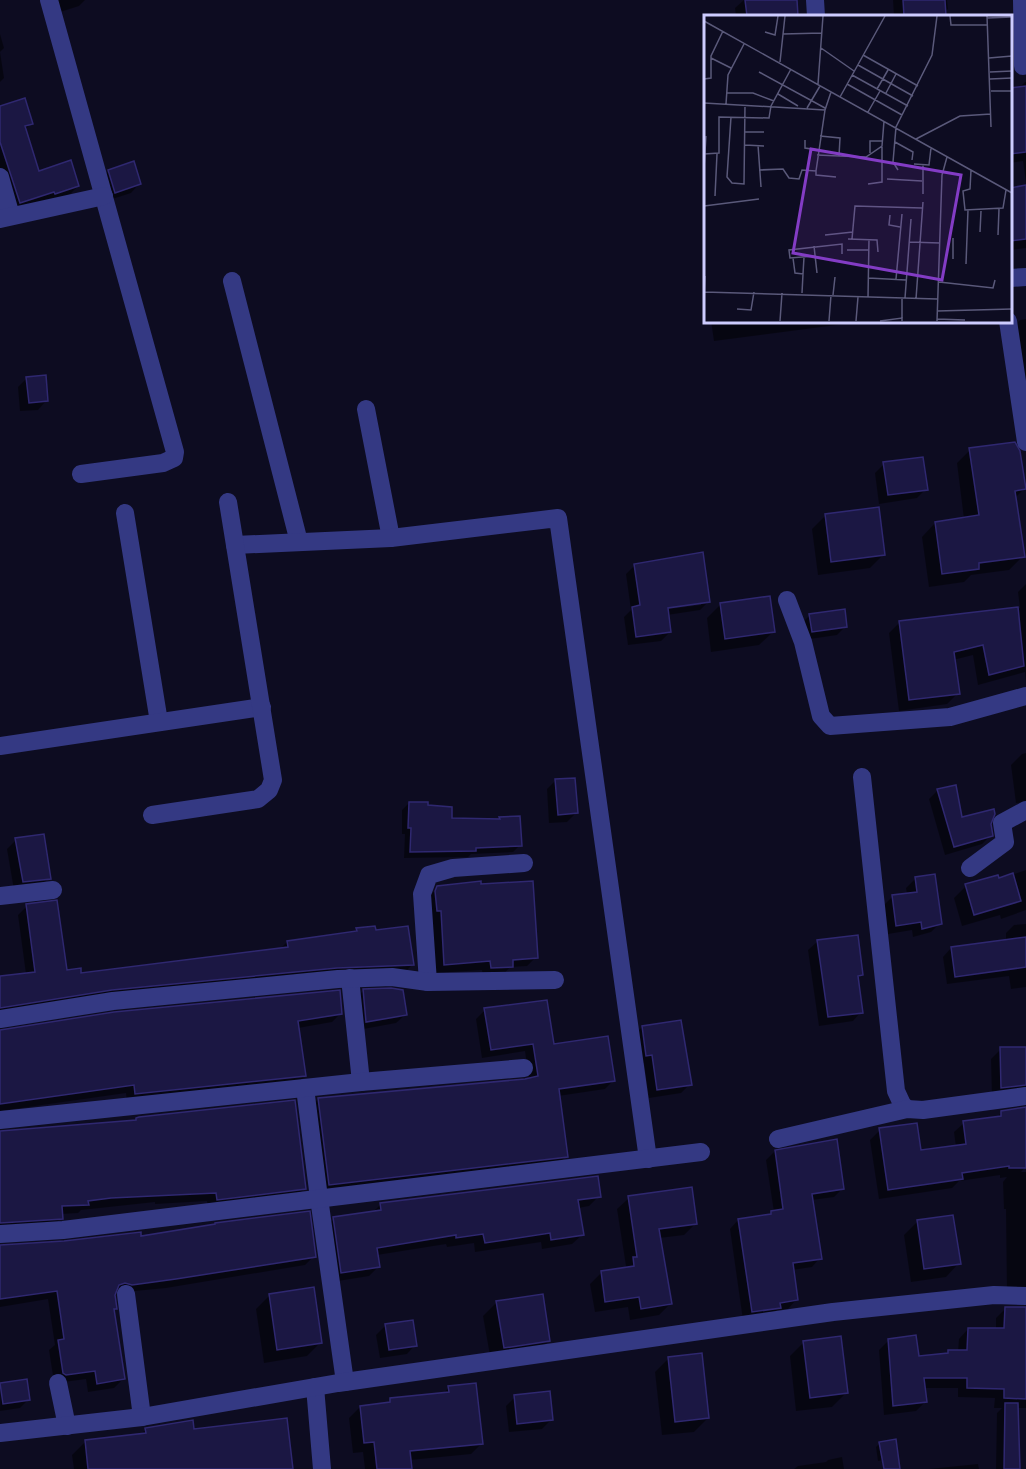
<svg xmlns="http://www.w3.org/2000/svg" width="1026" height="1469" font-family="Rubik,sans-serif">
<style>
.shadow{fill:#0007;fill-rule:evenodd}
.building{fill:#1b1743;stroke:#2f2870;stroke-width:1.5}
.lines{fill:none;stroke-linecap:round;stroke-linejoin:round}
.street{stroke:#343983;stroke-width:18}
.inset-road{fill:none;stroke:#5a597a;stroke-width:1.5}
.view{fill:#833cc5;fill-opacity:0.15;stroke:#833cc5;stroke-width:3}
.inset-edge{fill:none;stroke:#cdccff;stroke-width:3}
</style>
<rect width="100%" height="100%" fill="#0d0c21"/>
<g class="shadow">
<polygon points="46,0 85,0 79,6 54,14"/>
<polygon points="744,0 795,0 797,16 736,16 735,8"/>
<polygon points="893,0 947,0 948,9 944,12 945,16 894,16"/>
<polygon points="0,34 4,48 0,52"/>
<polygon points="0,52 4,78 0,82"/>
<polygon points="1025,82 1026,82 1026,182 1023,161 1010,163 1010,90 1018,89"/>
<polygon points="0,108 31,123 25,130 38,173 78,186 68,196 10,212 0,182"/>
<polygon points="109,171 139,184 131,193 106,201 100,180"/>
<polygon points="1026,187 1026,248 1010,250 1010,189"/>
<polygon points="1026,319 1026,390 1006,334 1020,320"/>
<polygon points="711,321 846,321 844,324 714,341"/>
<polygon points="27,378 46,401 38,410 20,411 18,387"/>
<polygon points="970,450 1024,489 1015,498 1023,556 1009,570 971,575 964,582 929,587 922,537 935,523 964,519 957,463"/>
<polygon points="884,464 926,489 917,498 879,504 875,473"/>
<polygon points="825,516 884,554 870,568 818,575 812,529"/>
<path d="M635,565L709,601L700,610L667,615L670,632L661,641L628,645L624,617L631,610L626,574ZM701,602V605L661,610L660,607Z"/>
<polygon points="1026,584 1026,683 1025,672 978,685 973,655 953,660 958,693 947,704 899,711 889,633 900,622 1020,608 1018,592"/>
<polygon points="720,605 773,632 759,645 711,652 707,618"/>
<polygon points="810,615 846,626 837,635 803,640 801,624"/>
<polygon points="1026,753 1026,802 1016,803 1011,765 1022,754"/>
<polygon points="556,780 576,813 567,822 549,823 547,789"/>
<polygon points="938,790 961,819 989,824 991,835 982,844 945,855 929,799"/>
<polygon points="409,803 427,806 451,820 498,821 500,819 520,845 513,852 471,854 468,857 404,858 405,834 402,834 402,810"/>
<polygon points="16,840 49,878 40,887 14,890 7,849"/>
<polygon points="1026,870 1026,910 1001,919 1000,915 962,926 954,898 966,886 998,880"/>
<polygon points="915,879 940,923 931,932 913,937 912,930 888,934 884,905 893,896 907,894 906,888"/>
<polygon points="438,888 536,957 527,966 510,967 503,975 483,976 482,970 436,973 428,897"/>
<polygon points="27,906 66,972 80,974 279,950 287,942 354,933 357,930 375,932 412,965 404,973 0,1014 0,977 26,974 18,915"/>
<polygon points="1026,924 1026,987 1011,989 1009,976 947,984 943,957 951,948 1006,941 1006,933 1014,925"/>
<polygon points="817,942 862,974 857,979 861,1012 853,1021 819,1026 808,950"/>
<polygon points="363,991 402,991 405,1015 396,1023 358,1030 354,1000"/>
<polygon points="485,1010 613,1081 605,1089 558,1096 566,1156 558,1165 320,1193 310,1108 318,1099 529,1080 525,1051 482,1058 476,1019"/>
<polygon points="341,1013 332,1022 298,1028 305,1076 296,1085 127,1103 126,1093 0,1111 0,1031"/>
<polygon points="642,1027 690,1084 681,1093 649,1098 644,1063 637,1064 633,1036"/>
<polygon points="1001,1049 1026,1049 1026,1100 992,1097 991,1059"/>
<polygon points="1026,1108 1025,1167 1021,1172 1026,1172 1026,1302 1007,1294 1006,1209 1004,1209 1003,1182 1007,1177 1000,1178 1000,1175 959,1181 952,1188 879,1199 870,1140 880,1130 920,1152 956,1147 954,1132 964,1123 996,1118 1002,1112"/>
<polygon points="137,1119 305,1188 296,1197 208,1208 207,1201 155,1204 155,1202 81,1210 78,1213 61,1214 61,1218 52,1227 0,1231 0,1131 134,1122"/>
<polygon points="775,1151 843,1188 834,1197 812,1200 820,1258 812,1267 792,1270 796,1300 788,1309 777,1310 771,1316 743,1320 730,1229 738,1220 768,1216 774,1212 766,1160"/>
<polygon points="599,1196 589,1206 578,1208 582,1235 572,1244 542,1249 541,1242 475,1252 474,1243 447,1247 446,1244 377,1255 379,1266 369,1276 332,1282 324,1228 334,1219 372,1213 381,1204"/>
<polygon points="629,1198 696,1223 684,1235 659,1238 670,1304 659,1315 630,1320 628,1307 595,1312 590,1284 602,1272 623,1269 626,1266 617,1209"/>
<polygon points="918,1221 959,1263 946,1277 911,1282 904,1235"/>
<polygon points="140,1238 314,1256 305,1265 166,1288 114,1293 115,1308 113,1311 123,1379 114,1388 88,1392 86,1379 56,1383 54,1382 49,1350 55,1345 48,1299 0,1307 0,1247"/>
<polygon points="269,1296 321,1342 307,1356 264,1363 256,1309"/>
<polygon points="497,1302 549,1341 535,1354 491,1361 483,1316"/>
<polygon points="1006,1308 1026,1309 1026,1408 1016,1408 1019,1469 1021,1469 996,1469 997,1413 1002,1408 994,1408 995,1398 958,1397 958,1388 924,1388 925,1402 916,1411 884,1415 879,1350 889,1340 918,1358 946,1355 949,1351 958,1352 959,1339 968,1329 996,1330 996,1318"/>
<polygon points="385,1326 415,1345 407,1354 380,1358 376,1335"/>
<polygon points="804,1342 846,1393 832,1407 796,1411 790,1356"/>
<polygon points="669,1358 708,1418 694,1432 662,1435 655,1372"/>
<polygon points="1,1384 29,1399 20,1408 0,1411"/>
<polygon points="449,1387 482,1443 471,1454 410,1460 411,1469 365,1469 363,1452 353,1453 349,1418 360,1407 386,1404 391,1400 443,1394"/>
<polygon points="515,1397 551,1420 542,1429 509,1432 506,1406"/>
<polygon points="146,1429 193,1430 292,1469 74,1469 72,1455 86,1441 140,1435"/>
<polygon points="880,1443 892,1459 878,1461 876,1447"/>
<polygon points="842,1457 844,1469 794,1469 798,1466 826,1462 828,1460"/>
<polygon points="978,1464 979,1469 929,1469"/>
</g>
<g class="building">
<polygon points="745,0 797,0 798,16 747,16"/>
<polygon points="903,0 945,0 946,16 904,16"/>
<polygon points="1026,86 1026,152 1010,154 1010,88"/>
<polygon points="25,98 33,124 25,126 39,171 71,160 79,186 55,194 54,192 20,203 0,142 0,106"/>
<polygon points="134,161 141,184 115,193 108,170"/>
<polygon points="1026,185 1026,239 1010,241 1010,188"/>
<polygon points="46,375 48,401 29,403 26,377"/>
<polygon points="1015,442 1020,451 1026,489 1015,491 1025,557 979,563 979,569 942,574 935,522 979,515 969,448"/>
<polygon points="923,457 928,490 888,495 883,462"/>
<polygon points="879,507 885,555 831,562 825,514"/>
<polygon points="703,552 710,602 668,608 671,632 636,637 632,607 640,605 634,564"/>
<polygon points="770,596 775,632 725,639 720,603"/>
<polygon points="1018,607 1024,666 989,675 983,645 954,652 960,694 909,700 899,621"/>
<polygon points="845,609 847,627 812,632 809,614"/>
<polygon points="575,778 578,813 558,815 555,779"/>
<polygon points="956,785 962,817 994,809 995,814 991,824 993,836 954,847 937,789"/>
<polygon points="409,802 428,802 428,805 452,807 452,818 500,819 499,817 520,816 522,846 476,848 476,851 410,852 411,828 408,828"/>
<polygon points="44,834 51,879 23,882 15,838"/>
<polygon points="1013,873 1021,901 974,915 965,884 998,875 999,878"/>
<polygon points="935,874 942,924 922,929 921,922 896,926 892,895 917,892 915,877"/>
<polygon points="481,881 481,884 533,881 538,958 513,960 513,967 491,968 490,961 444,965 441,911 437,911 435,891 437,886"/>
<polygon points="57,900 67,970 81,968 81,973 288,947 287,941 357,931 356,928 375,926 376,930 408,926 414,965 337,968 112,990 0,1008 0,976 35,972 26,904"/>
<polygon points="858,935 863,975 858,976 863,1013 828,1017 817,940"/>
<polygon points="1026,937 1026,967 955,977 951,947"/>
<polygon points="391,988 403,990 407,1015 366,1022 363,989"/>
<polygon points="340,990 342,1014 298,1021 306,1076 135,1094 134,1085 0,1104 0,1030 114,1012"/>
<polygon points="547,1000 554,1044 608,1036 615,1081 559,1089 568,1157 329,1185 318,1098 525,1079 538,1076 533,1044 491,1050 484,1008"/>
<polygon points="681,1020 692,1085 657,1090 652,1055 646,1056 642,1026"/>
<polygon points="1000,1047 1026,1047 1026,1085 1001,1088"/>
<polygon points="295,1100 306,1189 217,1200 216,1193 111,1198 88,1201 89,1205 62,1206 63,1219 0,1223 0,1131 136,1120 136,1118 139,1117"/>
<polygon points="1026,1107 1026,1168 1009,1168 1009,1166 962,1173 963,1179 888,1190 879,1128 917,1123 921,1150 966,1144 963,1121 1001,1116 1001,1111"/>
<polygon points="837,1139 844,1189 812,1194 822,1259 793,1263 798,1300 780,1303 781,1308 752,1312 738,1219 771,1214 771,1211 783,1209 775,1150"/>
<polygon points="598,1176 601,1197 578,1200 584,1235 551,1240 550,1233 485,1243 483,1234 456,1238 456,1235 377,1248 380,1267 341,1273 333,1217 381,1210 380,1203"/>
<polygon points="692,1187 697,1224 659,1229 672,1304 641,1309 639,1297 605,1302 601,1271 634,1266 633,1257 637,1257 628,1196"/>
<polygon points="310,1211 316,1257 176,1279 132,1285 125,1283 119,1285 115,1295 117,1309 114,1309 125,1379 97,1384 95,1371 66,1375 63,1373 58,1340 64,1339 57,1291 0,1299 0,1245 64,1241 141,1232 141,1236 215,1224 215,1223"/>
<polygon points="953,1215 961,1264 924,1269 917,1220"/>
<polygon points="314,1287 322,1343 277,1350 269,1294"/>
<polygon points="543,1294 550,1341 504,1348 496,1301"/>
<polygon points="1005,1307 1026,1307 1026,1399 1004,1398 1004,1389 967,1388 967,1378 924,1378 927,1402 893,1406 888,1339 916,1335 919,1356 948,1353 948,1350 967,1350 968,1328 1004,1328"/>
<polygon points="413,1320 417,1346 389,1350 385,1324"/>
<polygon points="841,1336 848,1393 810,1398 803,1341"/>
<polygon points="702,1353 709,1418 675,1422 668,1357"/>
<polygon points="27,1379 30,1400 3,1404 0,1383"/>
<polygon points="476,1383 483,1444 410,1451 412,1469 377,1469 374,1442 364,1443 360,1406 390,1402 390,1398 449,1392 448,1386"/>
<polygon points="550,1391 553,1420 517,1424 514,1395"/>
<polygon points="1005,1403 1018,1403 1020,1469 1004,1469"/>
<polygon points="287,1418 293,1469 88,1469 85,1440 146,1433 145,1428 193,1420 194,1429"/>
<polygon points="896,1439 900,1469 884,1469 879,1442"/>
</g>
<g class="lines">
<g class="street">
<polyline points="49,0 175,452 174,458 163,463 81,474"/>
<polyline points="815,0 816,16"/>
<polyline points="1022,0 1023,66"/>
<polyline points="0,177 11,216"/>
<polyline points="0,219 104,196"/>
<polyline points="1010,278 1026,277"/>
<polyline points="232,281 299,542"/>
<polyline points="1008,321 1026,442"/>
<polyline points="366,409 391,538"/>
<polyline points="125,513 159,722"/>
<polyline points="235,545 391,538 558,518 648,1159"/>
<polyline points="787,600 803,642 821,716 830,726 950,717 1026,696"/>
<polyline points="0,746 262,707"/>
<polyline points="862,777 896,1091 902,1104 907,1109"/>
<polyline points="152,815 258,799 269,790 273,780 228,502"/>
<polyline points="970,868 1005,842 1002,823 1026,810"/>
<polyline points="0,896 53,890"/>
<polyline points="350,978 361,1082"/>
<polyline points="428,982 422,894 429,875 453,868 524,863"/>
<polyline points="0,1019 113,1001 338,979 392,977 428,982 555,980"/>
<polyline points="305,1088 319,1198 345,1382"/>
<polyline points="0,1120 361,1082 524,1068"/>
<polyline points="778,1139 907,1109 923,1110 1026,1096"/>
<polyline points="0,1234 63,1230 701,1152"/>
<polyline points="126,1294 142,1417"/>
<polyline points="58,1383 67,1426"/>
<polyline points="315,1387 322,1469"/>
<polyline points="0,1433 142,1417 338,1383 833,1312 994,1295 1026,1296"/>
</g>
</g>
<g transform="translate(704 15)">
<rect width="308" height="308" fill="#0d0c21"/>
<path class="inset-road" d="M246,1L247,10H283M283,1L287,112M283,3L308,2M0,6L308,178M61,17L71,20L74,1M79,19L118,18M117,33L150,56M159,40L214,71M7,43L27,53M285,43L308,41M76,47L81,1M154,50L209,81M55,57L121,93M286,57L308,56M148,60L204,91M0,64L7,63V41L19,16M286,64L308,63M114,69L119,1M143,69L198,100M173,74L184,55M287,76H308M23,78H49L70,86M182,78L192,59M74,79L94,91M136,82L181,1M0,88L121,95M22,89L24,60L40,29M103,93L116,71M164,97L176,76M27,102L23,162L28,168L40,169L41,90M41,117H60M212,124L256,101L287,99M101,125V133L114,135M191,127L209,137L208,145M41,130L60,131M54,130L57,172M166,138V126H178M0,139L15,138V102L65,103L67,91L87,54M113,140L135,141L136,123L116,121M135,141L162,142L178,131L180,106M210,149L225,150L227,133M0,153L2,121M55,155L79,154L85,163L95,164L98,155L112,156L121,95L127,77M194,155L189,147L192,112L228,40L233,1M267,155L266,174L259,176L261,195L299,193L302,175M112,156V160L132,162M183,164L218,166M164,169L178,167V132M219,179V150M11,181L13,139M0,191L55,184M186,200L185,210L196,212M276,217L277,196M121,220L149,217M294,220L295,194M144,224L173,225L174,237M148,224L151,191L218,193M205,227L236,228M110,231L113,258M143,235H165M111,241L86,243L85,235L138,229V239M89,243L91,258L99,259L100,242M249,244V223M262,249L264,195M164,263L202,265M192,264L198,199M235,267L289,273L291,265M0,277L233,284M98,278L99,259M129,280L131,262M164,283L165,224M201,283L207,204M212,284L219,187M0,285L1,261M33,294L47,295L50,277M233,296L308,294M198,303V283M233,304L261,305M76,306L78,278M125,306L127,280M152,306L154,282M176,306L198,303V306M233,306L238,160L243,142"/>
<path class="view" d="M107,134L257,160L238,265L89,238Z"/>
<rect width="308" height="308" class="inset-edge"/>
</g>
</svg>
